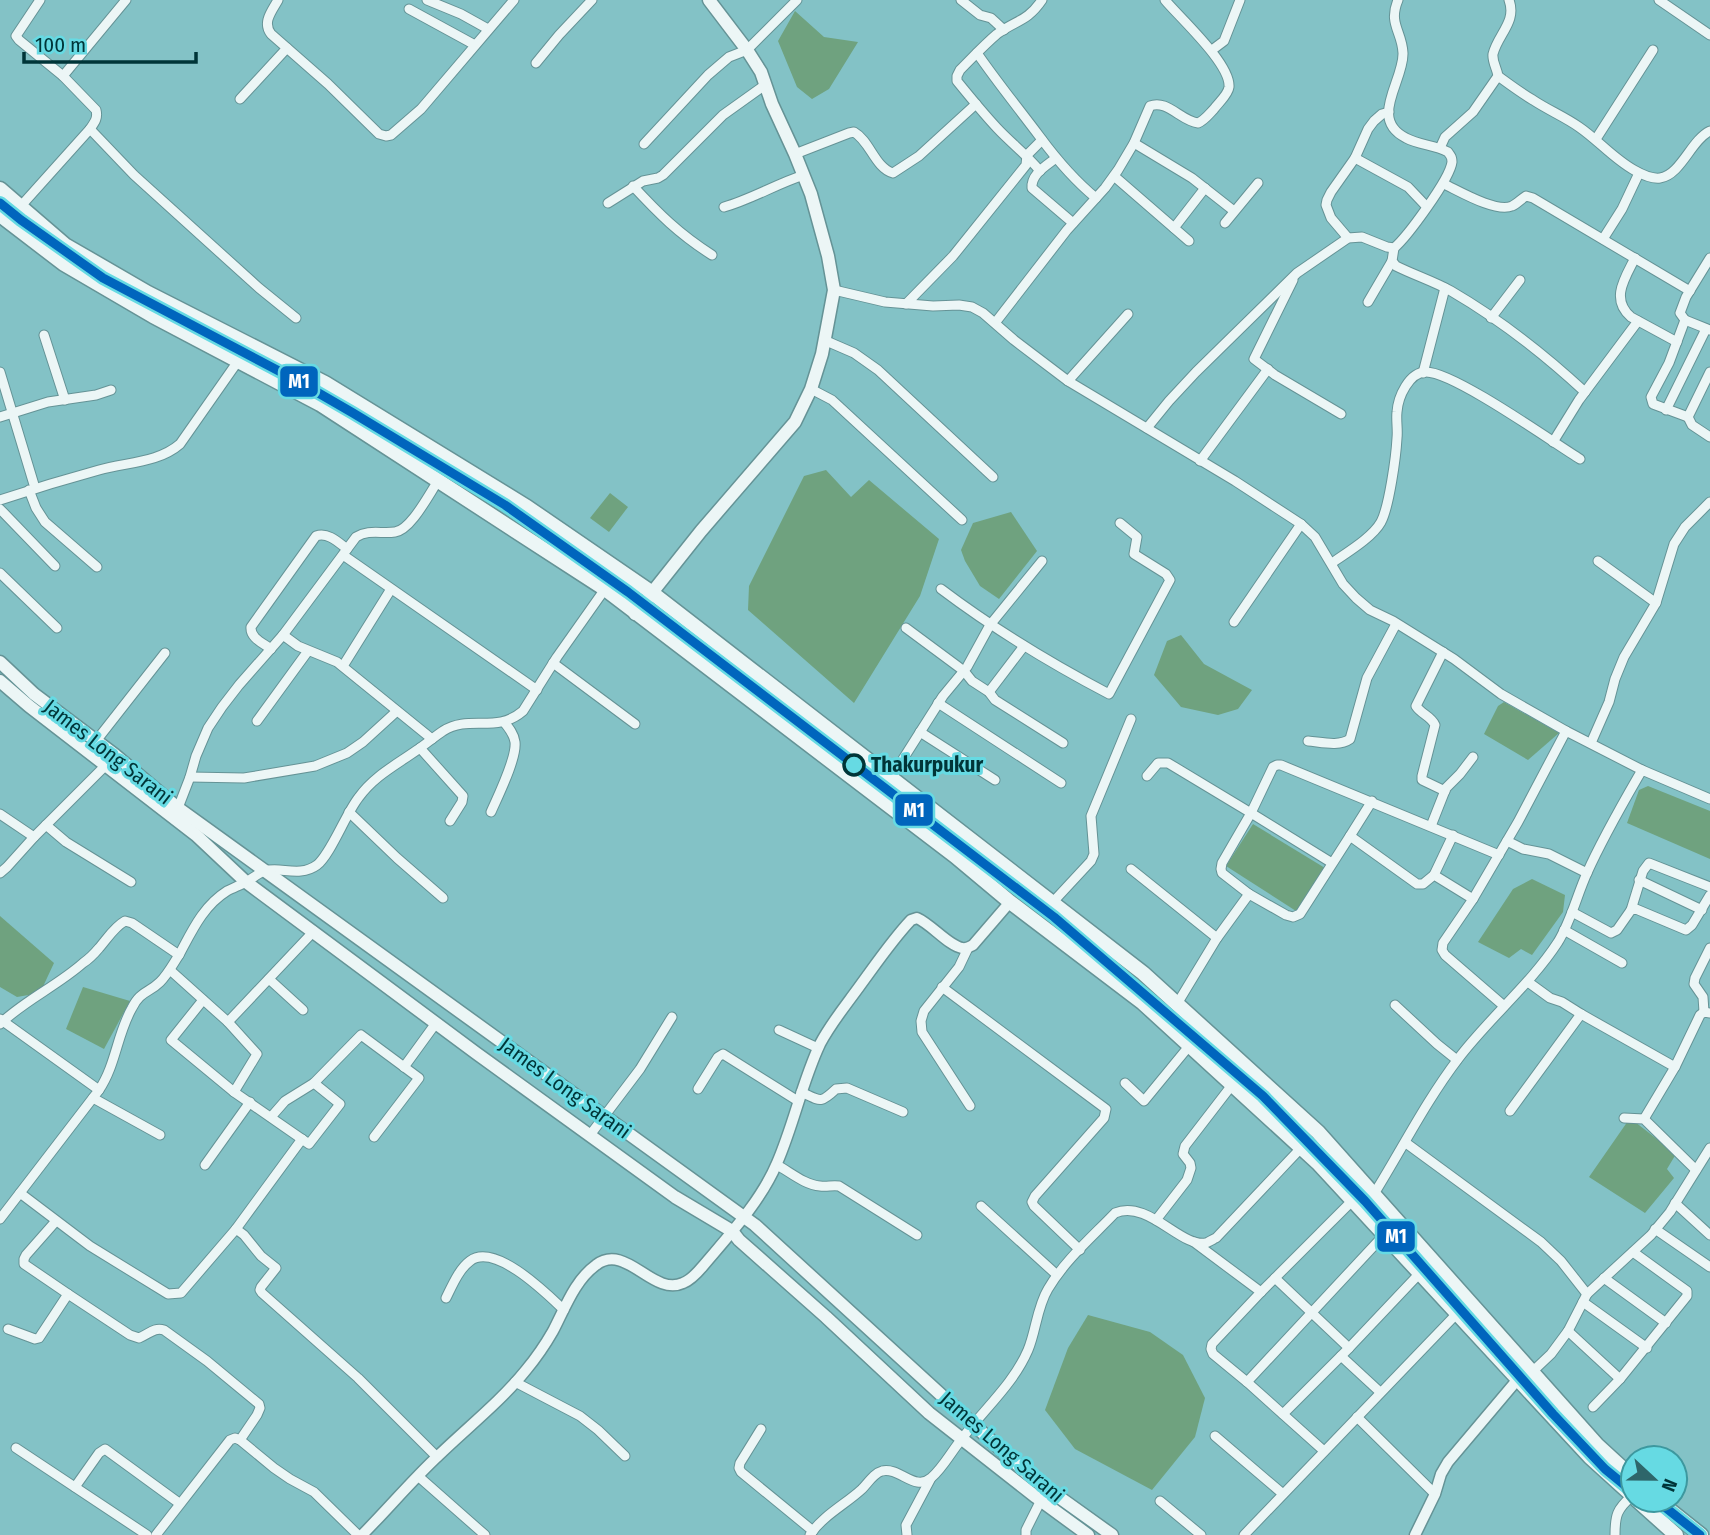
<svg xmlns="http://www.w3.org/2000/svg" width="1710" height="1535" font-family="'Fira Sans Condensed',sans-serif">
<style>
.water{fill:#6fa27f}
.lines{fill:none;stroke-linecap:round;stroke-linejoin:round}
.minor-casing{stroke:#659396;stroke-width:11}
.tertiary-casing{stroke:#659396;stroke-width:13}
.secondary-casing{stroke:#659396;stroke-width:15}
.trunk-casing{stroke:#659396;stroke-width:17}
.minor{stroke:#ecf6f6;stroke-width:9}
.tertiary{stroke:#ecf6f6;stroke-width:10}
.secondary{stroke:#ecf6f6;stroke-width:12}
.trunk{stroke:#ecf6f6;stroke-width:14}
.metro-1-casing{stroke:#66dae3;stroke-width:14}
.metro-1{stroke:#0065bd;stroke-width:9}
.stop-dot{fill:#66dae3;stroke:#003538;stroke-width:3.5}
.labels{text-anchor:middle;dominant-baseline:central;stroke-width:6;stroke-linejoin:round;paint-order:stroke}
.street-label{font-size:21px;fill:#003538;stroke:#66dae3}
.stop-label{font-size:21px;font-weight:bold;fill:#003538;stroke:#66dae3;text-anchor:start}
.line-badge{stroke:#66dae3;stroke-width:2.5}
.badge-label{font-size:19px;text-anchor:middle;font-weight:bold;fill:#fff}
</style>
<rect width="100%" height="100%" fill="#83c2c6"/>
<g class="water">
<polygon points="795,11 824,37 858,42 829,89 812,99 797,87 778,41"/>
<polygon points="826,470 851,497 869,480 939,539 920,596 854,703 748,610 749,586 804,476"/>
<polygon points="610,493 628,507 609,532 590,518"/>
<polygon points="1011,512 1037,551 999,599 980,586 965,561 961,550 973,523"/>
<polygon points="1181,635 1204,664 1252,690 1238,709 1218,715 1181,707 1154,675 1167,641"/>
<polygon points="1504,702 1559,733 1528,760 1484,734 1498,706"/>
<polygon points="1648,786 1710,811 1710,859 1627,823 1639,790"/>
<polygon points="1253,824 1325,868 1296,911 1226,866"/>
<polygon points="1532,879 1565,895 1563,912 1532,955 1521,949 1509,958 1478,942 1513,889"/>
<polygon points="0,916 54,963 40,993 17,997 0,987"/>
<polygon points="83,987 130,1001 104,1049 66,1029"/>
<polygon points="1630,1118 1676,1154 1667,1169 1674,1178 1645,1213 1589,1177"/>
<polygon points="1088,1315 1150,1332 1183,1355 1205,1398 1195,1437 1152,1490 1075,1449 1045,1410 1068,1348"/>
</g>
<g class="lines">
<defs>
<g id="minor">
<path d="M278,0C272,11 262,22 271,34L328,84L379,134L386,136L391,135L421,109L514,0"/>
<polyline points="427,0 461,14 488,29"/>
<polyline points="961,0 980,15 991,18 1004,30"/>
<polyline points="1659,0 1710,35"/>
<polyline points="409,9 475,45"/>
<polyline points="1212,50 1224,41 1240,0"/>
<path d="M977,53C997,82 1019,109 1040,137C1057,160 1074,180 1096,198"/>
<polyline points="536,63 559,35 592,0"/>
<polyline points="63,76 126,0"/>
<path d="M1498,76C1509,84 1521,93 1533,100C1548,110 1565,117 1579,127C1598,140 1614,159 1634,170C1641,174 1652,179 1660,178C1681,175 1691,140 1710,131"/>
<polyline points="240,99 287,48"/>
<polyline points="90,129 134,175 259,288 296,318"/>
<polyline points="1596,139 1653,50"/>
<polyline points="1134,143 1192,178 1234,211"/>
<polyline points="644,144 708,75 729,57 747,50 797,0"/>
<path d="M1440,148L1445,137L1473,112L1498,76C1497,68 1492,62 1493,54C1498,34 1517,22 1509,0"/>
<path d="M795,154L849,133L854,132C870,141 875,168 893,173L919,156L976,104"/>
<path d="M1056,158C1046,166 1031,174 1032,188L1073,223"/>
<polyline points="1355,158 1408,187 1426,206"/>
<path d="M1040,171C1027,155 1011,143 997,128C983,113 970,97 957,81V76L960,70C972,58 984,45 997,34C1016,20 1027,22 1042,0"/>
<polyline points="1114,176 1189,241"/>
<path d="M1444,184C1459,191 1496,213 1512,206C1517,204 1521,199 1526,196L1533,198L1690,291"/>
<path d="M633,186C659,214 679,234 712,255"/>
<polyline points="608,203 643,181 658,178 663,175 723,115 765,85"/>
<path d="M20,207L90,129C95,122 98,118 96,110L63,76L19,40L16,36L40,0"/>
<path d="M724,207C752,199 776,184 804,175"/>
<polyline points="1225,223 1258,183"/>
<polyline points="1174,228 1205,188"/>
<polyline points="1348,238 1331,218 1326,205 1327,200 1331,192 1355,158 1368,129 1374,121 1382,114 1389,112"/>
<polyline points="1603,239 1622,209 1639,173"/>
<path d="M1394,248L1392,261L1396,266C1414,275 1433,281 1451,291C1499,319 1544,354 1585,392"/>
<path d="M1635,258C1625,278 1610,299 1631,317L1677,342"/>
<polyline points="1710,258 1686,297 1680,313 1685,320 1710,330"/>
<polyline points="1293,280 1254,359 1275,375 1341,414"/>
<polyline points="834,290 885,302 933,306 959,305 972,307 983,313 1014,340 1068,381 1235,481 1301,524 1315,537 1343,584 1356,598 1370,610 1393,621 1454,659 1501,694 1566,731"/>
<polyline points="1368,302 1392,261"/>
<polyline points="906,304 953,256 1026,165 1027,155 1042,140"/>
<polyline points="1491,318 1520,280"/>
<polyline points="1685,320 1669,363 1651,397 1653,404 1688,417"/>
<path d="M995,323L1067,230L1105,188L1118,170L1134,143L1150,106C1167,99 1181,121 1198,123C1205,120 1209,114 1214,109C1219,102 1228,95 1229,87C1231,64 1180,18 1165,0"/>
<polyline points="44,335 65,400"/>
<polyline points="824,340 854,353 878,370 993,477"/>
<polyline points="0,372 35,488"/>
<polyline points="1710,372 1688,417 1692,425 1710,437"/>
<polyline points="1423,373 1445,288"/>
<polyline points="1068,381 1128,314"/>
<polyline points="811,389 832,400 962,520"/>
<polyline points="1666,410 1706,329"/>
<polyline points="0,417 48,402 96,395 111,390"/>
<path d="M1147,428L1169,401L1196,372L1297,273L1348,238L1362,237L1387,247L1394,248C1407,237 1450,179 1452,162C1452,156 1451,157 1448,152C1435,145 1419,145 1406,138C1368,119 1404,81 1403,53C1402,31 1388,24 1398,0"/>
<polyline points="1553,442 1579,400 1638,321"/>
<polyline points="1200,461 1268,369"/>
<polyline points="29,490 36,508 45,522 97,567"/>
<path d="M0,500C33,489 66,479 99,470C127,462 158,463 180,444L250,344"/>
<polyline points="0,509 55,566"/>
<polyline points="343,555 537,690"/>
<polyline points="1598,561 1656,603"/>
<path d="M1332,563C1346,553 1372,538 1381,522C1389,507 1396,457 1397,438C1398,430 1396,420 1397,412C1398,397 1409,372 1426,372C1454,372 1551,441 1580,459"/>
<polyline points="0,573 57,628"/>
<path d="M941,589C994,629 1050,663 1109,694L1170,580L1166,574L1134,554L1137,537L1120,523"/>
<polyline points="1234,622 1301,524"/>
<polyline points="906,628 964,671 972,681 989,692 995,700 1063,743"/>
<polyline points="283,635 298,646 337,662 432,739"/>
<path d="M271,649C263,643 250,638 251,627L316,536C328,532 338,542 347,549"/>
<path d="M1443,652L1416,706C1421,714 1431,716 1435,725L1422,776V780L1445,791"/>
<polyline points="553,663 635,724"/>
<polyline points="343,666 391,589"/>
<polyline points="989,692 1024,646"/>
<polyline points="938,703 1061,783"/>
<polyline points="257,721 308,651"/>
<polyline points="920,732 995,780"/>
<polyline points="96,741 165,653"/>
<path d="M1308,741C1321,742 1339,747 1350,739L1367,678L1396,624"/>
<polyline points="1591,743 1609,702 1615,679 1624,657 1656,603 1674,544 1685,527 1710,502"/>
<polyline points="420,748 463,796 462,802 450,821"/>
<polyline points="1147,776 1158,763 1168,763 1251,813 1273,767 1277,765 1281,765 1499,855"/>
<polyline points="190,777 244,778 315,766 347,753 363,742 397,711"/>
<polyline points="891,778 943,696 967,667 990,625 1042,561"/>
<path d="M178,808L190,777L196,756L208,728L222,707L239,685L283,635L356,537C369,529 381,534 395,532C411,530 429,494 438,481"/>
<polyline points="349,812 397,858 443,898"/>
<path d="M491,812C498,796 517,758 515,742C514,734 509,728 504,722"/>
<polyline points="0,814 34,837"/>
<polyline points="46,825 66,842 131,882"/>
<polyline points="1431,826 1446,788 1460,774 1473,757"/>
<polyline points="1350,836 1372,801"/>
<polyline points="1507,841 1523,849 1549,854 1587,873"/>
<polyline points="1131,869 1217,938"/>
<polyline points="0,873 7,867 34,837 105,766"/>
<polyline points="1434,875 1453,835"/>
<polyline points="1639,880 1702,910"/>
<polyline points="1249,894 1222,873 1221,869 1222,863 1251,813 1332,863"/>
<polyline points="1052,903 1091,861 1094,854 1091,816 1131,719"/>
<polyline points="1631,910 1643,871 1649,863 1710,887"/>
<polyline points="1572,912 1611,933 1617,930 1631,910 1636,909 1686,930 1692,925 1710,895"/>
<polyline points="1564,930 1622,963"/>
<polyline points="968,948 959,967 924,1011 921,1021 922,1032 970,1106"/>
<polyline points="170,970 228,1022 314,931"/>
<polyline points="269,979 303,1010"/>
<polyline points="1528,982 1550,998 1562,1002 1581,1014 1675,1067"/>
<polyline points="942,987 1106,1109 1104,1118 1035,1196 1032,1202 1034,1206 1080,1250"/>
<polyline points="203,1000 171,1040 234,1092"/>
<polyline points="1177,1004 1217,938 1249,894 1286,915 1293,917 1300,914 1350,836 1417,884 1423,884 1434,875 1473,899"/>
<polyline points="1395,1005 1437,1044 1457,1060"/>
<polyline points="1504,1006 1445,955 1442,950 1443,943 1473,899 1518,822 1566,731 1642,770"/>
<polyline points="1704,1012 1703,997 1694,984 1695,978 1710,948"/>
<polyline points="0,1019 99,1090 0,1219"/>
<polyline points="228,1022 257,1054 234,1092 309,1144 340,1104 314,1083 361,1035 419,1078 374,1137"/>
<path d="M0,1024C25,1000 57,986 83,963C89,959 94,954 99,948C107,939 114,927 125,921L132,923L179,955C192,931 203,906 227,891C233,888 240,885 246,882C252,879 258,873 265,871C280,866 299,878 317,865C331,854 346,813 359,797C374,776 396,765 417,750C426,744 434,737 443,731C470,714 496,734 523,711L557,657L605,589"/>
<polyline points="779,1030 818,1048"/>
<polyline points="404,1067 436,1023"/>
<polyline points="1125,1083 1144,1101 1190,1045"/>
<polyline points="698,1089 718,1057 723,1054 798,1101"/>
<path d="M99,1090C116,1065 117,1034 132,1008C140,991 149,993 160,982C168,974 173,964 179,955"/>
<path d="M801,1092C821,1101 820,1104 836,1089L847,1088L903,1112"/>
<polyline points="93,1098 160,1135"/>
<polyline points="1510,1111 1581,1014"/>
<polyline points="271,1117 285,1101 314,1083"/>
<polyline points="1624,1118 1644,1119 1696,1170"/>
<polyline points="1644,1119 1675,1067 1700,1015 1704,1012 1710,1013"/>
<polyline points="590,1135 640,1069 672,1017"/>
<polyline points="1406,1143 1541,1242 1561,1261 1587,1294"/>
<polyline points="205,1165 250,1102"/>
<path d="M777,1165C790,1172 805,1185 820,1186C827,1187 832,1185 839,1186L917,1235"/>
<polyline points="20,1193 90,1246 168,1294 181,1293 236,1229 244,1235 261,1256 276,1268 261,1287 260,1290 262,1293 358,1378 437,1457"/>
<path d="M1374,1194C1402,1149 1426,1101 1458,1059C1489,1018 1530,985 1558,942C1571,921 1577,895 1587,873C1603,837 1623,803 1642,770L1710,799"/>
<polyline points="1675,1203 1710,1235"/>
<polyline points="981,1206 1057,1275"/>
<polyline points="1156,1220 1187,1180 1191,1168 1190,1163 1183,1154 1185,1146 1232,1085"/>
<path d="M56,1221L26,1255L24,1259V1264L68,1294L130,1335L139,1338C149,1334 154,1327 164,1330L207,1361L259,1404L260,1408L257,1415L240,1440"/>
<polyline points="236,1229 302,1139"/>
<polyline points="1655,1229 1710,1267"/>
<polyline points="1194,1242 1261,1292 1212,1344 1211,1349 1213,1354 1247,1382 1324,1451"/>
<polyline points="1275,1278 1349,1348"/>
<polyline points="1604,1278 1666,1323"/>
<polyline points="1261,1292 1352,1201"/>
<path d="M446,1298C452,1286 459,1269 470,1261C495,1242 547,1294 564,1310"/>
<polyline points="1583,1302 1647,1348"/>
<polyline points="8,1329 35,1339 39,1338 68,1294"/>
<polyline points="1568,1331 1620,1379"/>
<polyline points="1341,1356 1380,1392"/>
<polyline points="1532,1372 1551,1354 1568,1331 1587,1294 1651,1235 1670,1212 1710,1148"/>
<polyline points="515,1382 580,1416 598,1430 625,1456"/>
<polyline points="1247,1382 1384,1235"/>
<polyline points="1593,1407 1620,1379 1687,1296 1687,1291 1633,1252"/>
<polyline points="1283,1414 1349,1348 1420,1273"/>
<polyline points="1357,1417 1435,1494"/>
<polyline points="761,1429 740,1463 739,1468 741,1472 813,1531"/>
<polyline points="1215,1436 1283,1494"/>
<polyline points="16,1448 147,1535"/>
<polyline points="418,1476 485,1535"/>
<polyline points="75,1487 99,1453 105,1449 179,1503"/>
<polyline points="1160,1501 1201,1535"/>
<polyline points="156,1535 230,1440 235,1438 240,1440 274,1468 290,1479 314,1492 358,1535"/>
<path d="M810,1535C822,1516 846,1504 862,1489C868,1483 874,1473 882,1471C900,1467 915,1492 931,1478C943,1468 951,1452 961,1440C983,1410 1013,1385 1028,1350C1036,1331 1037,1307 1048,1289C1065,1260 1092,1237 1115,1213C1148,1199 1181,1248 1206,1243C1207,1243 1215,1238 1216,1238L1301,1148"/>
<polyline points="907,1535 906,1525 930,1480"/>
<polyline points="1026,1535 1026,1530 1041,1500"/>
<polyline points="1244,1535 1469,1301"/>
<path d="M1615,1535C1615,1515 1617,1509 1632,1496"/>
</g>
<g id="tertiary">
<path d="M362,1535C388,1509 412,1480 439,1455C468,1427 501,1401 526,1370C536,1358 545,1345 553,1331C565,1308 575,1280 596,1265C626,1242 653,1297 683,1283C691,1280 698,1272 703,1266C730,1234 761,1201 777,1163C794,1124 802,1082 820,1044C831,1023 846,1005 859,987C876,964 892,940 911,920L917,918C931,924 949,946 962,948C967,949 969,947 973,945L1010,902"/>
<polyline points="1415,1535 1435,1494 1441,1474 1448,1462 1518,1379"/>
</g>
<g id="secondary">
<polyline points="635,614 701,531 795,422 811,389 822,354 834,290 828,256 811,194 795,154 772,104 761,72 747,50 709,0"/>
<polyline points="0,662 34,694 115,755 178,808 755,1225 1031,1477 1112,1535"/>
<polyline points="0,681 29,706 196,835 246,882 476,1053 675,1197 732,1231 739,1240 826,1317 929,1413 1036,1497 1088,1535"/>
</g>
<g id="trunk">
<polyline points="0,189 65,245 148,293 325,383 527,507 651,592 1143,973 1318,1132 1597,1445 1633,1478"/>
<polyline points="0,215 64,264 153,316 320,404 605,589 955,856 1010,902 1143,1003 1318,1163 1590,1457 1633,1496"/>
<polyline points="1637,1500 1676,1535"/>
<polyline points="1657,1500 1701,1535"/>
</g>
</defs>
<use href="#minor" class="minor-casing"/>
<use href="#tertiary" class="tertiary-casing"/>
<use href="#secondary" class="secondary-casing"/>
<use href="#trunk" class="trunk-casing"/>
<use href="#minor" class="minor"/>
<use href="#tertiary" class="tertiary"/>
<use href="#secondary" class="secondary"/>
<use href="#trunk" class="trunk"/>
<defs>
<g id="metro-1">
<polyline points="0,203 21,220 103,278 296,380 353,413 505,505 628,592 1054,917 1263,1096 1365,1201 1553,1414 1605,1469 1633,1492"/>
<polyline points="1656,1500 1700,1535"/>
</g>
</defs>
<use href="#metro-1" class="metro-1-casing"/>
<use href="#metro-1" class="metro-1"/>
</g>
<circle class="stop-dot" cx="854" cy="765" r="10"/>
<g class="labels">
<g class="street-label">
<text transform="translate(108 752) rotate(38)">James Long Sarani</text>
<text transform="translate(565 1088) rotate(36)">James Long Sarani</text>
<text transform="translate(1002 1447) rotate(41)">James Long Sarani</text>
</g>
<g class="stop-label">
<text x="871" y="765">Thakurpukur</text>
</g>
</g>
<g class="line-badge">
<rect x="279" y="365" width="40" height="33" rx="7" fill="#0065bd"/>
<rect x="894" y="793" width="40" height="34" rx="7" fill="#0065bd"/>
<rect x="1376" y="1220" width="40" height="33" rx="7" fill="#0065bd"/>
</g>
<g class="badge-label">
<text x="299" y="388">M1</text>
<text x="914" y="817">M1</text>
<text x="1396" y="1243">M1</text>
</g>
<g transform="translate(1654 1479) rotate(112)"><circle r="33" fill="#66dae3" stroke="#3d989f" stroke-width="2"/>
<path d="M0-5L12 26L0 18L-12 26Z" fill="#2e666a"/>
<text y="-10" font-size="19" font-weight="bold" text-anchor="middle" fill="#003538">N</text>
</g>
<path d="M24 52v10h172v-10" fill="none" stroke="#003538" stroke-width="3.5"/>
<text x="35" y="52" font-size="21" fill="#003538" stroke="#66dae3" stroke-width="5" paint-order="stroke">100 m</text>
</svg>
